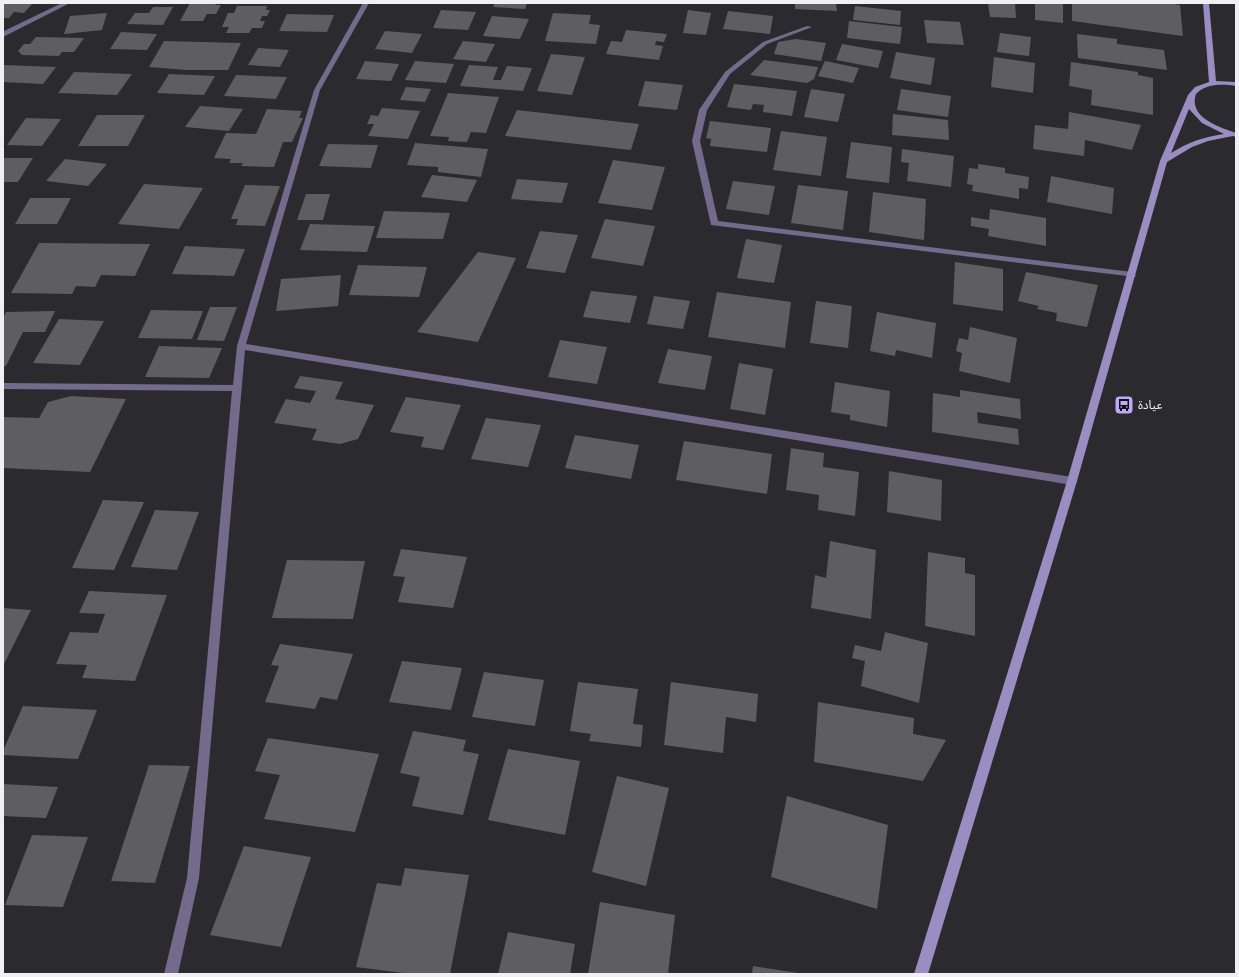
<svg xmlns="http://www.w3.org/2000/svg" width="1239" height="977" font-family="Arial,'Noto Sans Arabic',sans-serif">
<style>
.building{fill:#5e5d62}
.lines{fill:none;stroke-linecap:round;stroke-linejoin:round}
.street{fill:#726b8b;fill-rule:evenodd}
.secondary{fill:#998ec1;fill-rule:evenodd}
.labels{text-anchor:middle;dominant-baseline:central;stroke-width:3.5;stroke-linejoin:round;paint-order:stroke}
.poi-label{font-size:12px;fill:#f0eff2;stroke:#2b2b2f;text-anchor:start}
</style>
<rect width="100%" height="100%" fill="#2b2b2f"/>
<g class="building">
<polygon points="3,3 33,3 24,13 14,12 9,18 3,18"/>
<polygon points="190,3 217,3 215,5 221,5 216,14 207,14 203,21 180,21"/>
<polygon points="495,3 527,3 525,9 493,7"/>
<polygon points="795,3 836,3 837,11 795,9"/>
<polygon points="988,3 1015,3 1016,18 990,17"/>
<polygon points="1035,3 1063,3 1063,23 1035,20"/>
<polygon points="1072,3 1167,3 1180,5 1183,36 1072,21"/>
<polygon points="237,6 267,6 266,10 270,10 267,16 262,16 260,21 265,21 262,28 252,28 249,33 226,33 229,27 222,27 228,13 234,13"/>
<polygon points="855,6 901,11 900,25 853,20"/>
<polygon points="153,7 173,7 163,25 127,24 135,13 149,13"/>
<polygon points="441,10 476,12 468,30 433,28"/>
<polygon points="688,10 711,13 706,35 683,33"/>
<polygon points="728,11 773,16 770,34 723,29"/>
<polygon points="107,13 102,30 64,34 70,16"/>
<polygon points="553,13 591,15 589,24 600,25 596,44 545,41"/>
<polygon points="287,14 334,15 327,32 279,31"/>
<polygon points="492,16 529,19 520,39 483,36"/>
<polygon points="924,20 960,22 964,45 927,43"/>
<polygon points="849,21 902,27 900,44 847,38"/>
<polygon points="626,30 667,34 664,42 656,41 655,45 663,46 659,60 606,54 611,41 622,42"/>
<polygon points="385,31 422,34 412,53 375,49"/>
<polygon points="121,32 157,34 147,50 110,49"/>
<polygon points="1000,33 1031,37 1029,56 997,52"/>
<polygon points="1077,34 1117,39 1117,44 1164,50 1167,70 1078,58"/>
<polygon points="36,37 84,38 74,52 62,52 59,56 22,55 18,51 24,44 30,44"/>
<polygon points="796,39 826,43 821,61 774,54 778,42"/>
<polygon points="164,41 241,43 228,70 186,70 149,67"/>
<polygon points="463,41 495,44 486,62 453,59"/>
<polygon points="842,44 883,51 878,68 836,60"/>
<polygon points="258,48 289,50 280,67 248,65"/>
<polygon points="896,52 935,58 931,85 890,78"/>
<polygon points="551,54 585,57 572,95 537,91"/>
<polygon points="994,57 1035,63 1033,93 991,87"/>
<polygon points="764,60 818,67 814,79 807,83 750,75"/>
<polygon points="365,61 399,64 391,81 356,79"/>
<polygon points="415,61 454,64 446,83 405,80"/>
<polygon points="825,61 859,68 853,83 818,76"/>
<polygon points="1071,62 1138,72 1138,75 1153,78 1153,115 1091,105 1092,90 1069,86"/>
<polygon points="3,65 56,67 43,84 3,82"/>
<polygon points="469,65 498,67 493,80 501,80 507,66 532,68 523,91 460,86"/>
<polygon points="74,72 132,74 117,95 58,93"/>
<polygon points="169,74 215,76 204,95 157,93"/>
<polygon points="236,75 287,77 276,99 224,96"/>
<polygon points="645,81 683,85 677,110 638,106"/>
<polygon points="734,84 797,91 792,116 763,112 764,105 753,104 751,110 727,107"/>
<polygon points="406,87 431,89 425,102 400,100"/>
<polygon points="811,89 845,94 838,122 804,117"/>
<polygon points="901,89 951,96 948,117 897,110"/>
<polygon points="448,93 499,97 486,133 471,132 467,142 448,141 449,137 430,136"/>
<polygon points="200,106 243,109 229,131 185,127"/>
<polygon points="382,108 420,111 408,139 368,136 374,124 367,124 371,115 378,116"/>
<polygon points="267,109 302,111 299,118 303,118 292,142 283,142 274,167 241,166 243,163 229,163 231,159 214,158 226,133 256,134"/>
<polygon points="517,110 639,124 631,150 505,136"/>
<polygon points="1069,112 1141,125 1132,150 1085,140 1084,156 1033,149 1035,125 1068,129"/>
<polygon points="893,114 948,120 949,140 892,135"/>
<polygon points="97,115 145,115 128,146 78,146"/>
<polygon points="26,118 61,119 42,146 7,145"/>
<polygon points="710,121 771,128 767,152 710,146 711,139 706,138"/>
<polygon points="781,131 827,137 821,176 773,170"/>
<polygon points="851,142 892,147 889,183 846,178"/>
<polygon points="415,143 488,149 481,177 438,172 438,167 407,165"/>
<polygon points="328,144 378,145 371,168 319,166"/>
<polygon points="902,149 954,156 951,187 907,181 909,163 901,162"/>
<polygon points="3,158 33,158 18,182 3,182"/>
<polygon points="65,159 107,164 88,186 46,181"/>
<polygon points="613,160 665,167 652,210 598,203"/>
<polygon points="978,164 1005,168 1005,173 1029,177 1028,189 1019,188 1019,199 972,191 973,185 967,184 969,168 978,169"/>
<polygon points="432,175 477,180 467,202 421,197"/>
<polygon points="1051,176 1114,188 1112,214 1047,202"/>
<polygon points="517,179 568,183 562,203 511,199"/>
<polygon points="733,181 775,186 769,215 726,209"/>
<polygon points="144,184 203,188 179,229 118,224"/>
<polygon points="245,185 280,186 265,226 236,225 238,219 231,219"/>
<polygon points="798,185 848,191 843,230 791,223"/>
<polygon points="873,192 926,199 924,240 869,232"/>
<polygon points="306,194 330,194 323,220 297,220"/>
<polygon points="30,198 71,198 57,224 15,224"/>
<polygon points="990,209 1046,218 1046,246 988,236 989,229 971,226 971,217 989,220"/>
<polygon points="384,211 450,213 443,239 376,238"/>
<polygon points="605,219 655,226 643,266 591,258"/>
<polygon points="310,224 375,226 367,252 300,250"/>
<polygon points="540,231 578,235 565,273 526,268"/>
<polygon points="746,239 782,245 774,283 737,278"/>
<polygon points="39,243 150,244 135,276 101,275 95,287 76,286 72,294 11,293"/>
<polygon points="185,246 245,249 234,276 172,274"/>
<polygon points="478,252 516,258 478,342 417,332"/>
<polygon points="955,262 1003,269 1003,311 953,304"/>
<polygon points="358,265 427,267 419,297 349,295"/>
<polygon points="1026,272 1098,285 1087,327 1056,321 1057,313 1037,309 1039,306 1018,301"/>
<polygon points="341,275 338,306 276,311 281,279"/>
<polygon points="591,291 637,296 630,323 583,317"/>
<polygon points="717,292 791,302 785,348 708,337"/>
<polygon points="654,296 690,301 683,329 647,324"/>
<polygon points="816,301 852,306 848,348 810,343"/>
<polygon points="210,307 237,307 224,341 197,340"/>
<polygon points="151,310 203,311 192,339 138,338"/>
<polygon points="55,311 45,332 23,332 6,366 3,366 3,318 6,312"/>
<polygon points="877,312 936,323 932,358 896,350 895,356 870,351"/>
<polygon points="59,319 104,321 80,365 33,363"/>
<polygon points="970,327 1017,338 1010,383 959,371 962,353 956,351 959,338 968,340"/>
<polygon points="560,340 607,347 597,384 548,377"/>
<polygon points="159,346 222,348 209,378 145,377"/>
<polygon points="668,349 712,356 705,390 658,383"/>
<polygon points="739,363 773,369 765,415 730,409"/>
<polygon points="300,376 343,382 335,399 374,405 358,439 340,444 312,440 317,429 274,423 286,399 310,403 316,391 294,388"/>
<polygon points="835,382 890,391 887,427 850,420 850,415 831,412"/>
<polygon points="960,390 1020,399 1021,419 977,412 978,423 1018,429 1019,445 932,432 933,393 960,397"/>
<polygon points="71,396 126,399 90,472 3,468 3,417 39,418 48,402"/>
<polygon points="406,397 461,405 443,450 421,447 424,437 390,432"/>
<polygon points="486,418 541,425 528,467 471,459"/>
<polygon points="575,435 639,445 631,479 565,468"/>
<polygon points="684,441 772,454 767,494 676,480"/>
<polygon points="791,448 824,453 823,467 859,472 855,516 818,510 819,495 786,490"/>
<polygon points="889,471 942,480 941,521 887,512"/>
<polygon points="103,500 144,502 114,570 72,568"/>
<polygon points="155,510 199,512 177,570 131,567"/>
<polygon points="830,541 876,550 871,619 811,608 815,575 826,578"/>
<polygon points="401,549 467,557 453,608 398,602 405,577 393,576"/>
<polygon points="928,552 965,558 965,573 975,575 975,636 925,626"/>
<polygon points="287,560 365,561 353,619 272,618"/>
<polygon points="89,591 167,595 135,681 82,678 87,665 56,664 70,632 98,633 105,614 79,613"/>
<polygon points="3,608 31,610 3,666"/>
<polygon points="885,632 928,643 919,703 861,686 865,661 852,658 855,645 881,651"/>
<polygon points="280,644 353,654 337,700 320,697 315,709 265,702 279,666 271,665"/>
<polygon points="402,661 462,668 451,710 389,702"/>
<polygon points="484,672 544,680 535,726 472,717"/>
<polygon points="578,682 638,689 633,724 643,725 641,747 589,741 591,734 570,731"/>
<polygon points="671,682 758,694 756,722 726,717 723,753 664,745"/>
<polygon points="818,702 914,718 913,734 946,740 923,781 814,762"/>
<polygon points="23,706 97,710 78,759 3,755 3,751"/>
<polygon points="413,731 466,740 463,751 479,754 463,815 412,806 420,777 400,773"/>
<polygon points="268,738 379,754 355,832 264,819 280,775 255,771"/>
<polygon points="508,749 580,761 565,835 488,820"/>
<polygon points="149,765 190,766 155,883 111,881"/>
<polygon points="617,776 669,788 646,886 592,872"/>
<polygon points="3,784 58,787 46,818 3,816"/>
<polygon points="787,796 888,825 877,909 771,877"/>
<polygon points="32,835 88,837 63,907 5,905"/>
<polygon points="244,846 311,857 281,947 210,935"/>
<polygon points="405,868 469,875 450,974 411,974 356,967 377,883 401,886"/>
<polygon points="600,902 675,915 668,974 588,974"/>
<polygon points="508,932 575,944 570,974 498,974"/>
<polygon points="753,966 798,973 797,974 752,974"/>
</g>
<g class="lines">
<g class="street">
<polygon points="62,3 70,3 3,37 4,31"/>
<polygon points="363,3 369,3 320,90 246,344 1072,477 1076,478 1077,481 1076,484 1072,485 245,350 199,878 178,974 164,974 187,878 232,391 3,389 3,383 233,385 237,346 314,90"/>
<polygon points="807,26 812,27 767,44 730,74 707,110 700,141 718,221 1132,272 1136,275 1135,277 711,225 692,141 699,110 725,72 763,42"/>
</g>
<path class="secondary" d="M1203,3H1209L1216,81L1236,82V86C1223,84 1206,83 1196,94C1188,117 1218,127 1236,133V137L1233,136L1208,141L1192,147L1167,162L1077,481L928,974H914L1067,481L1160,161L1188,95L1195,87L1209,82ZM1189,109L1202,123L1224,134C1203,137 1189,142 1171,153Z"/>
</g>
<defs>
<symbol id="bus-square" viewBox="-11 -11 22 22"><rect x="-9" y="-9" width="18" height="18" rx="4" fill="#bbaaf6" stroke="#2b2b2f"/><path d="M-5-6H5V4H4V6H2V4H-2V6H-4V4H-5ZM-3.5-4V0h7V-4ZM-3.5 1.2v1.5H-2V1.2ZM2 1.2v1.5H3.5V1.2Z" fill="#111"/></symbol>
</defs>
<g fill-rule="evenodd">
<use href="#bus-square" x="1113" y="394" width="22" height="22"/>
</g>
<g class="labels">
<g class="poi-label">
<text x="1138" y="405">عيادة</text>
</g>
</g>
<rect width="1239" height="977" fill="none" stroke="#f0eff2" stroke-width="8"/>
</svg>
